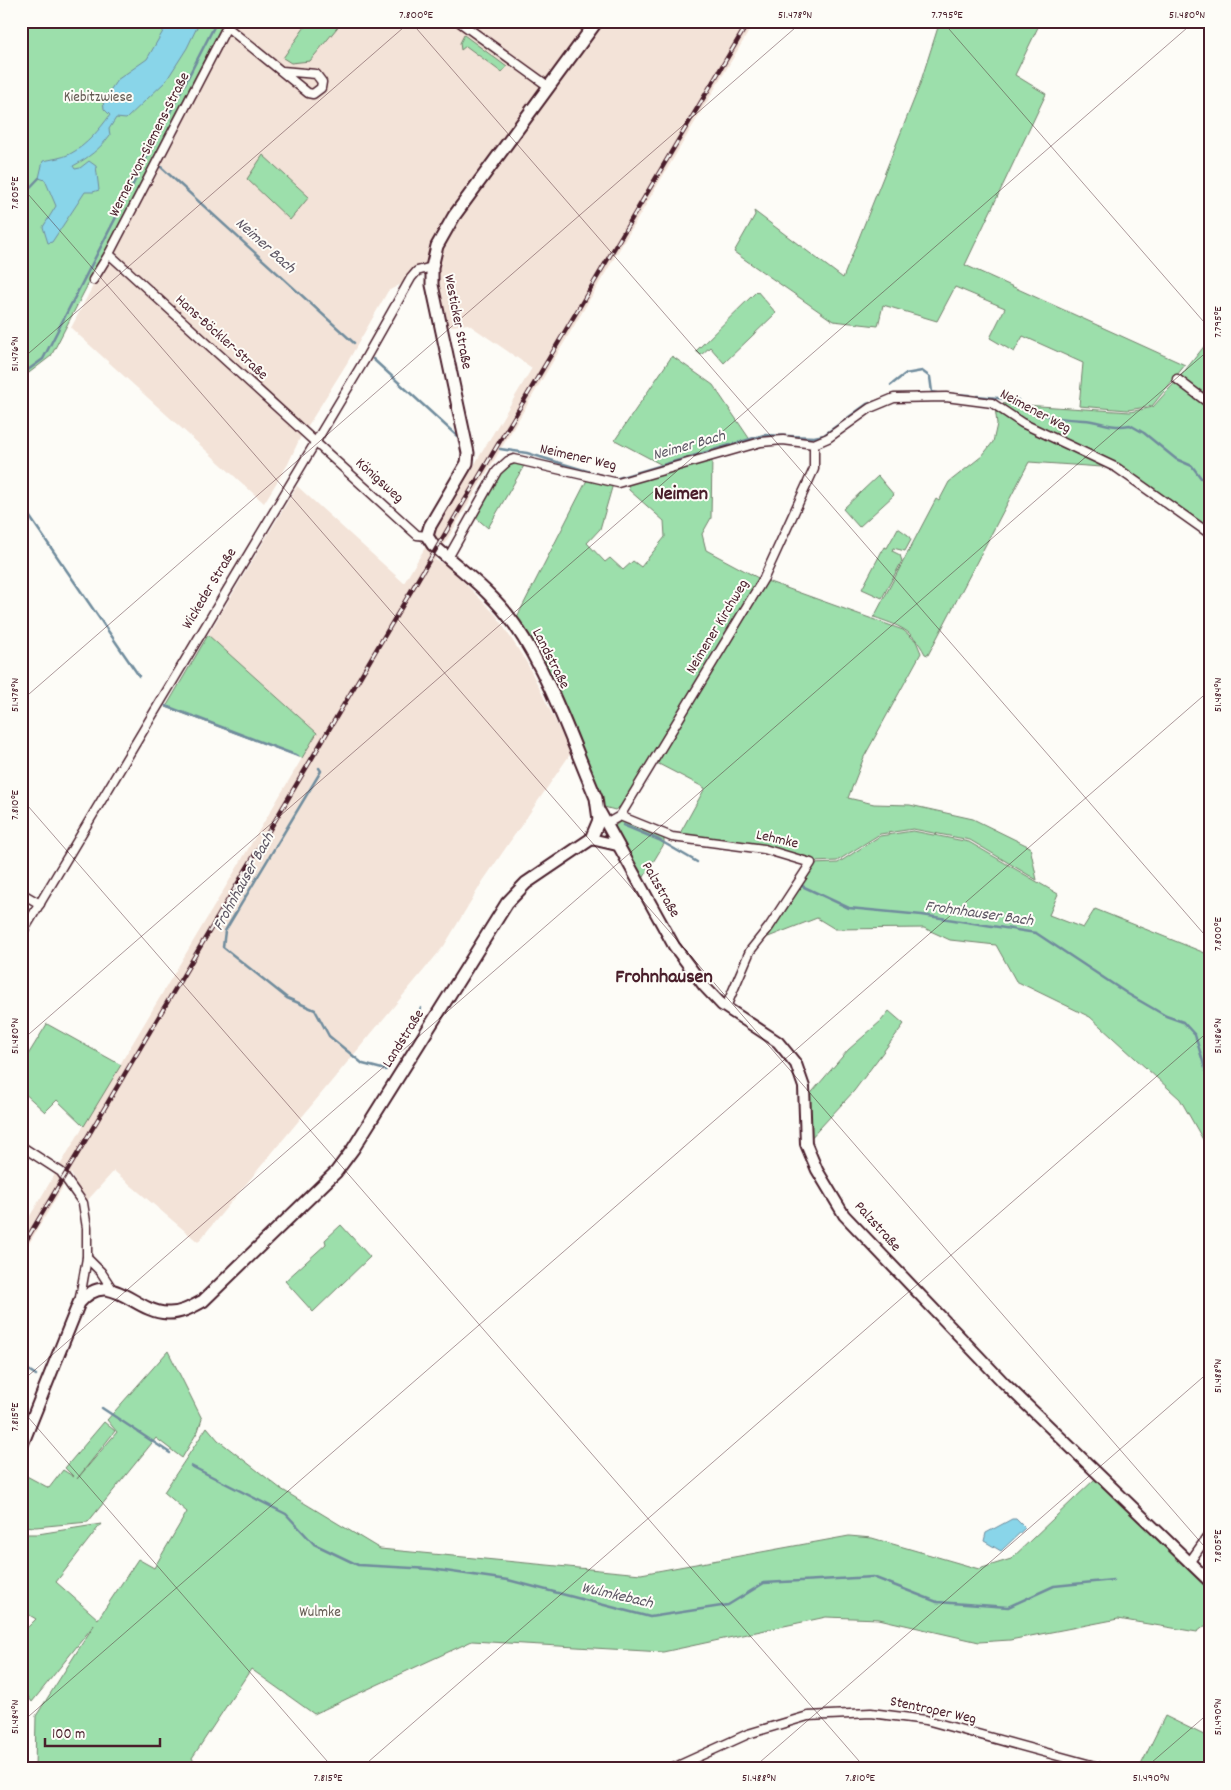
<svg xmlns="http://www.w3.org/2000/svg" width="1231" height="1790" font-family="Dekko,sans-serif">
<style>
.built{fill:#f3e3d8}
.green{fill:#9cdfab;stroke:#737f6b}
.water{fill:#89d5e9;stroke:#708c9d}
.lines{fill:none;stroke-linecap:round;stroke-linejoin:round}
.stream{stroke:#708c9d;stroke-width:2.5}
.minor-casing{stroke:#4a1f2b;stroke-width:11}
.tertiary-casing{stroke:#4a1f2b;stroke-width:14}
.secondary-casing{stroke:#4a1f2b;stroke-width:15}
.minor{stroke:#fdfcf7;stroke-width:8}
.tertiary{stroke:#fdfcf7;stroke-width:10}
.secondary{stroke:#fdfcf7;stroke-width:11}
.rail-casing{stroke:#4a1f2b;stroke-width:4.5}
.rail{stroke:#fdfcf7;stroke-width:2.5;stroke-dasharray:8;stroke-linecap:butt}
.ticks{fill:none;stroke:#4a1f2b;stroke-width:1;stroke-opacity:0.45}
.labels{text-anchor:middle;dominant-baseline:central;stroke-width:4;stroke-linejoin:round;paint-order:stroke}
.park-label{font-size:15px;fill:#635951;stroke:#fdfcf7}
.street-label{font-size:15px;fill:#4a1f2b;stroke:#fdfcf7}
.water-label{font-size:16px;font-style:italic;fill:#5d5664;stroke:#fdfcf7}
.district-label{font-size:20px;font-weight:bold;fill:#4a1f2b;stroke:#fdfcf7}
.neatline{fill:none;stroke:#4a1f2b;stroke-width:2}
.ticks-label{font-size:12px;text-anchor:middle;fill:#4a1f2b}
</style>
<rect width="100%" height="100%" fill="#fdfcf7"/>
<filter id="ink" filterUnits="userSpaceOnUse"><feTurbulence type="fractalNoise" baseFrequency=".02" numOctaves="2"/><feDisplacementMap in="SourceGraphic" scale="10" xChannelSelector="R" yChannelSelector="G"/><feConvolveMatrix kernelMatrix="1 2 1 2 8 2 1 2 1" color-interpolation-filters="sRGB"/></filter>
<g filter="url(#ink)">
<polygon class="built" points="231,21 755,21 435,560 447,565 496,615 527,663 571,753 483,881 444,946 198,1242 114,1171 85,1203 71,1173 21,1257 21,1231 317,733 208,635 297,486 404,583 532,368 468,324 446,327 437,270 430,269 388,291 347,363 299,440 288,464 264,503 71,328"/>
<g class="green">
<polygon points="21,21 224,21 51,356 21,379"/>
<polygon points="309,21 341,23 310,61 291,63 283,58"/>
<polygon points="940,21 1041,21 1015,75 1046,94 965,265 1185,365 1152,406 1128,410 1079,406 1083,363 1023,336 1014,352 990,338 1005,308 955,287 937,321 883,305 878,326 833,321 734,252 755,215 754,211 843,278 919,87"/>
<polygon points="464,35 507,67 501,72 466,46 461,50 460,43"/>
<polygon points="263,155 309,197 290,220 247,179"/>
<polygon points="757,291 776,313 724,363 710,347 701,355 696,351"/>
<polygon points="1210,339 1210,402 1179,378"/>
<polygon points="672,356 713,385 751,441 664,466 615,440"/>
<polygon points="1177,380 1210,406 1210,533 1117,466 1023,422 994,403 1130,412 1153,407"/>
<path d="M995,407L1116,468L1029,462L928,655L925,654C912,629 899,626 874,617L936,499L939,501L949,482L982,456L993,442L997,424Z"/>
<polygon points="712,457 711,518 702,534 706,550 760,579 622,805 615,810 604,807 537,653 516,619 588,478 613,484 600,529 587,543 605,562 610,558 623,570 633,561 641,567 665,537 664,521 629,490 627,481"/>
<polygon points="515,462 525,464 488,528 474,516 504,467"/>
<polygon points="878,476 894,495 859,527 843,509"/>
<polygon points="898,528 908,535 911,540 905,551 893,548 892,551 900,555 902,561 882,598 862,589 884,547 887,548"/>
<polygon points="764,580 903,630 916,641 921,653 864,757 848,798 874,804 910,805 973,819 1030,847 1037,880 970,840 913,829 880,834 837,861 812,862 679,835 705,788 653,761"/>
<polygon points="208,635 317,733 302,758 166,707"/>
<polygon points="621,821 664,834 664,844 641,882 615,834 615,826"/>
<polygon points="913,831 969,842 1058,894 1049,915 1083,928 1095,909 1210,955 1210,1152 1180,1099 1090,1017 1016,981 996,945 950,940 924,928 835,929 817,918 763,939 812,864 838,863 880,836"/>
<polygon points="889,1011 904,1024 854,1091 808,1141 807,1098 848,1050 881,1021"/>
<polygon points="47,1024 121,1065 84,1126 57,1100 45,1112 21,1090 21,1066"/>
<polygon points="341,1225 370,1257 313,1312 285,1281 326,1244 325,1240"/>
<polygon points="168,1351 202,1419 198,1431 182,1458 156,1438 88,1522 36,1527 21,1526 21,1473 49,1488 63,1470 74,1477 65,1468 104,1422 115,1431 77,1479 117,1432 107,1420"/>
<polygon points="207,1427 218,1440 281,1489 380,1549 641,1574 849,1536 872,1538 979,1569 1011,1559 1096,1478 1210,1590 1210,1622 1197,1632 1118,1619 1010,1640 979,1642 879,1619 826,1617 663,1652 472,1641 314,1714 251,1669 192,1758 198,1769 35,1769 36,1716 94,1625 32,1702 21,1687 21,1634 36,1619 21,1610 21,1534 38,1534 101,1524 56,1582 98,1619 138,1559 154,1568 187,1512 164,1492"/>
<polygon points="1165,1716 1210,1738 1210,1769 1139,1769"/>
</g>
<g class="water">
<path d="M169,21H200L187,48L166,81L126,119L116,118L109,129L110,135C100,149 88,158 73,166L75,169L80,168L89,161L96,166L99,190L93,192H85L52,242L48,243L43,227L56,206L45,180L39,178L43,161C52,159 62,158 70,154C87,145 99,130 110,115L104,109L103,101L117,80L147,59Z"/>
<polygon points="1012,1519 1016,1519 1025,1528 1001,1551 984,1541 986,1533"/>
</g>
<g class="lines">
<g class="stream">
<polyline points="161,167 354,343"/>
<polyline points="21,197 39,178"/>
<polyline points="373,359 457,436"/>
<polyline points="21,375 43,359 217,21"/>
<polyline points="891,385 905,374 922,371 930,377 932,392 938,393"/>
<polyline points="954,394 969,395"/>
<polyline points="977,396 1008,399"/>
<polyline points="1015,400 1018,400"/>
<path d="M1031,409C1046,418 1067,419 1084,420C1102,421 1110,429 1130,425L1144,433L1176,459L1192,466L1201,478L1210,483"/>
<polyline points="500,449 527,453 607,477"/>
<polyline points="615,479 764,435 814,437 824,435 867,404 877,401"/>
<polyline points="21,504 139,676"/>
<polyline points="166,706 298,756"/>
<polyline points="319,768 321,771 225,931 223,947 287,998 315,1010 329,1036 363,1064 386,1070 421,1008"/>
<polyline points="623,825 659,840 697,862"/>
<polyline points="802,886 849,908 922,915 1036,933 1128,994 1166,1016 1183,1022 1195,1035 1210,1085"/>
<polyline points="21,1365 36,1375"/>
<polyline points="102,1408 170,1453"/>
<polyline points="191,1466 286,1514 314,1544 358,1565 431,1569 508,1580 650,1617 728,1605 764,1583 873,1577 937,1602 1008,1607 1054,1586 1113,1580"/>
</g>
<defs>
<g id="minor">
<polyline points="458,21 548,86"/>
<polyline points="227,27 308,93 313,94 321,88 322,82 316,74 282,71"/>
<polyline points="109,254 417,535 427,536"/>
<polyline points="93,280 109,254 230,21"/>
<polyline points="1177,379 1210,404"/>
<polyline points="448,558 497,471 508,461 514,459 618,483 761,442 783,440 814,444 828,438 870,408 894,398 946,397 992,403 1022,423 1117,468 1210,534"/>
<polyline points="620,816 672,837 764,849 811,863 769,927 750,951 726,1007"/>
<polyline points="606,824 620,816 764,578 814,469 814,444"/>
<polyline points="21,893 40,904"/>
<polyline points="21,935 364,361 411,278 417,271 432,267"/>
<polyline points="21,1146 61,1172 83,1203 87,1228 87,1258 79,1303"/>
<polyline points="87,1258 101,1272 112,1289"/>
<polyline points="1189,1563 1210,1533"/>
<polyline points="671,1769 748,1734 808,1716 871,1713 926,1720 1106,1769"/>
</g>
<g id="tertiary">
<polyline points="600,812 674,946 704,986 722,1005 778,1042 796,1064 804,1087 806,1144 817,1170 844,1215 1004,1383 1210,1582"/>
<polyline points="591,839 617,845"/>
</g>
<path id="secondary" d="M21,1447L79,1303C110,1267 133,1312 167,1313C180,1314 192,1307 203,1301L336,1172L353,1149L507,903L526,883L591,839L599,820L596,798C572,742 550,676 515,625C493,593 462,571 433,545L427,536L430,526L467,463L468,453L432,285V267L437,246L454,216L597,21"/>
</defs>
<use href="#minor" class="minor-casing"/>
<use href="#tertiary" class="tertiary-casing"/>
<use href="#secondary" class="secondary-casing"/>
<use href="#minor" class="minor"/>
<use href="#tertiary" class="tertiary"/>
<use href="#secondary" class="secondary"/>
<defs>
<polyline id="rail" points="21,1249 749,21"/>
</defs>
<use href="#rail" class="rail-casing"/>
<use href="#rail" class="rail"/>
</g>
</g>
<path class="ticks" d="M410,21L1210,941M942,21L1210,329M21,186L1210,1553M21,360L411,21M21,701L803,21M21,798L866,1769M21,1041L1195,21M21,1382L1210,349M21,1409L334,1769M21,1723L1210,690M360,1769L1210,1030M752,1769L1210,1371M1144,1769L1210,1712"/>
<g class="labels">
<g class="park-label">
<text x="98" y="98">Kiebitzwiese</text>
<text x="320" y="1613">Wulmke</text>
</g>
<g class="street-label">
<text transform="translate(150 145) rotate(-63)">Werner-von-Siemens-Straße</text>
<text transform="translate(457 322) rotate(79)">Westicker Straße</text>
<text transform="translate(221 338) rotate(42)">Hans-Böckler-Straße</text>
<text transform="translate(1035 412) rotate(28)">Neimener Weg</text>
<text transform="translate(578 458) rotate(13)">Neimener Weg</text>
<text transform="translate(379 481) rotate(42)">Königsweg</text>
<text transform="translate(210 589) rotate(-59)">Wickeder Straße</text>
<text transform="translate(718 627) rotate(-59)">Neimener Kirchweg</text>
<text transform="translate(550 659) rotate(63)">Landstraße</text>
<text transform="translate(777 840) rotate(13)">Lehmke</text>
<text transform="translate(660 890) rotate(60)">Palzstraße</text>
<text transform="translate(404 1039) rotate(-58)">Landstraße</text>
<text transform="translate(877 1227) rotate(48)">Palzstraße</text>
<text transform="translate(933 1711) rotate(12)">Stentroper Weg</text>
</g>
<g class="water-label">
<text transform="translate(265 246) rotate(42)">Neimer Bach</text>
<text transform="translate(689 446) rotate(-16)">Neimer Bach</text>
<text transform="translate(244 882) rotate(-61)">Frohnhauser Bach</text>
<text transform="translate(979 914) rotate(8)">Frohnhauser Bach</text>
<text transform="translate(617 1596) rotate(13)">Wulmkebach</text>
</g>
<g class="district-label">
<text x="681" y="495">Neimen</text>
<text x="664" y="978">Frohnhausen</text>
</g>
</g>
<rect width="1231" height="1790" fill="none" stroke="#fdfcf7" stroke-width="55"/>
<path d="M45 1738v8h115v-8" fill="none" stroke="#4a1f2b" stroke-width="2.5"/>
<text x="52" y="1738" font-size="15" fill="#4a1f2b" stroke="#fdfcf7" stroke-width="4" paint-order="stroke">100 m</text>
<rect x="28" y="28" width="1176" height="1734" class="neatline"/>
<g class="ticks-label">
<text x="416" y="18">7.800°E</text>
<text x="795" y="18">51.478°N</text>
<text x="947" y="18">7.795°E</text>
<text x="1187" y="18">51.480°N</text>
<text transform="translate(14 193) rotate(-90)" y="4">7.805°E</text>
<text transform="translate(1217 322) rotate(-90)" y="4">7.795°E</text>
<text transform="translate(14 354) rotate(-90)" y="4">51.476°N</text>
<text transform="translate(1217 695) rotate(-90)" y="4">51.484°N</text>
<text transform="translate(14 695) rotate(-90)" y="4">51.478°N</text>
<text transform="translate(14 805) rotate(-90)" y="4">7.810°E</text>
<text transform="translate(1217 934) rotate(-90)" y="4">7.800°E</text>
<text transform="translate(1217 1036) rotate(-90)" y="4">51.486°N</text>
<text transform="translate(14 1036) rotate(-90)" y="4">51.480°N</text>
<text transform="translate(1217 1376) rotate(-90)" y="4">51.488°N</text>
<text transform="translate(14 1417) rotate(-90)" y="4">7.815°E</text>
<text transform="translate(1217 1546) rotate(-90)" y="4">7.805°E</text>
<text transform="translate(1217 1717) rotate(-90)" y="4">51.490°N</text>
<text transform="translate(14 1717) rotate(-90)" y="4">51.484°N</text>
<text x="328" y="1781">7.815°E</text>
<text x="759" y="1781">51.488°N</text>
<text x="860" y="1781">7.810°E</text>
<text x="1151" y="1781">51.490°N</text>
</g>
</svg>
